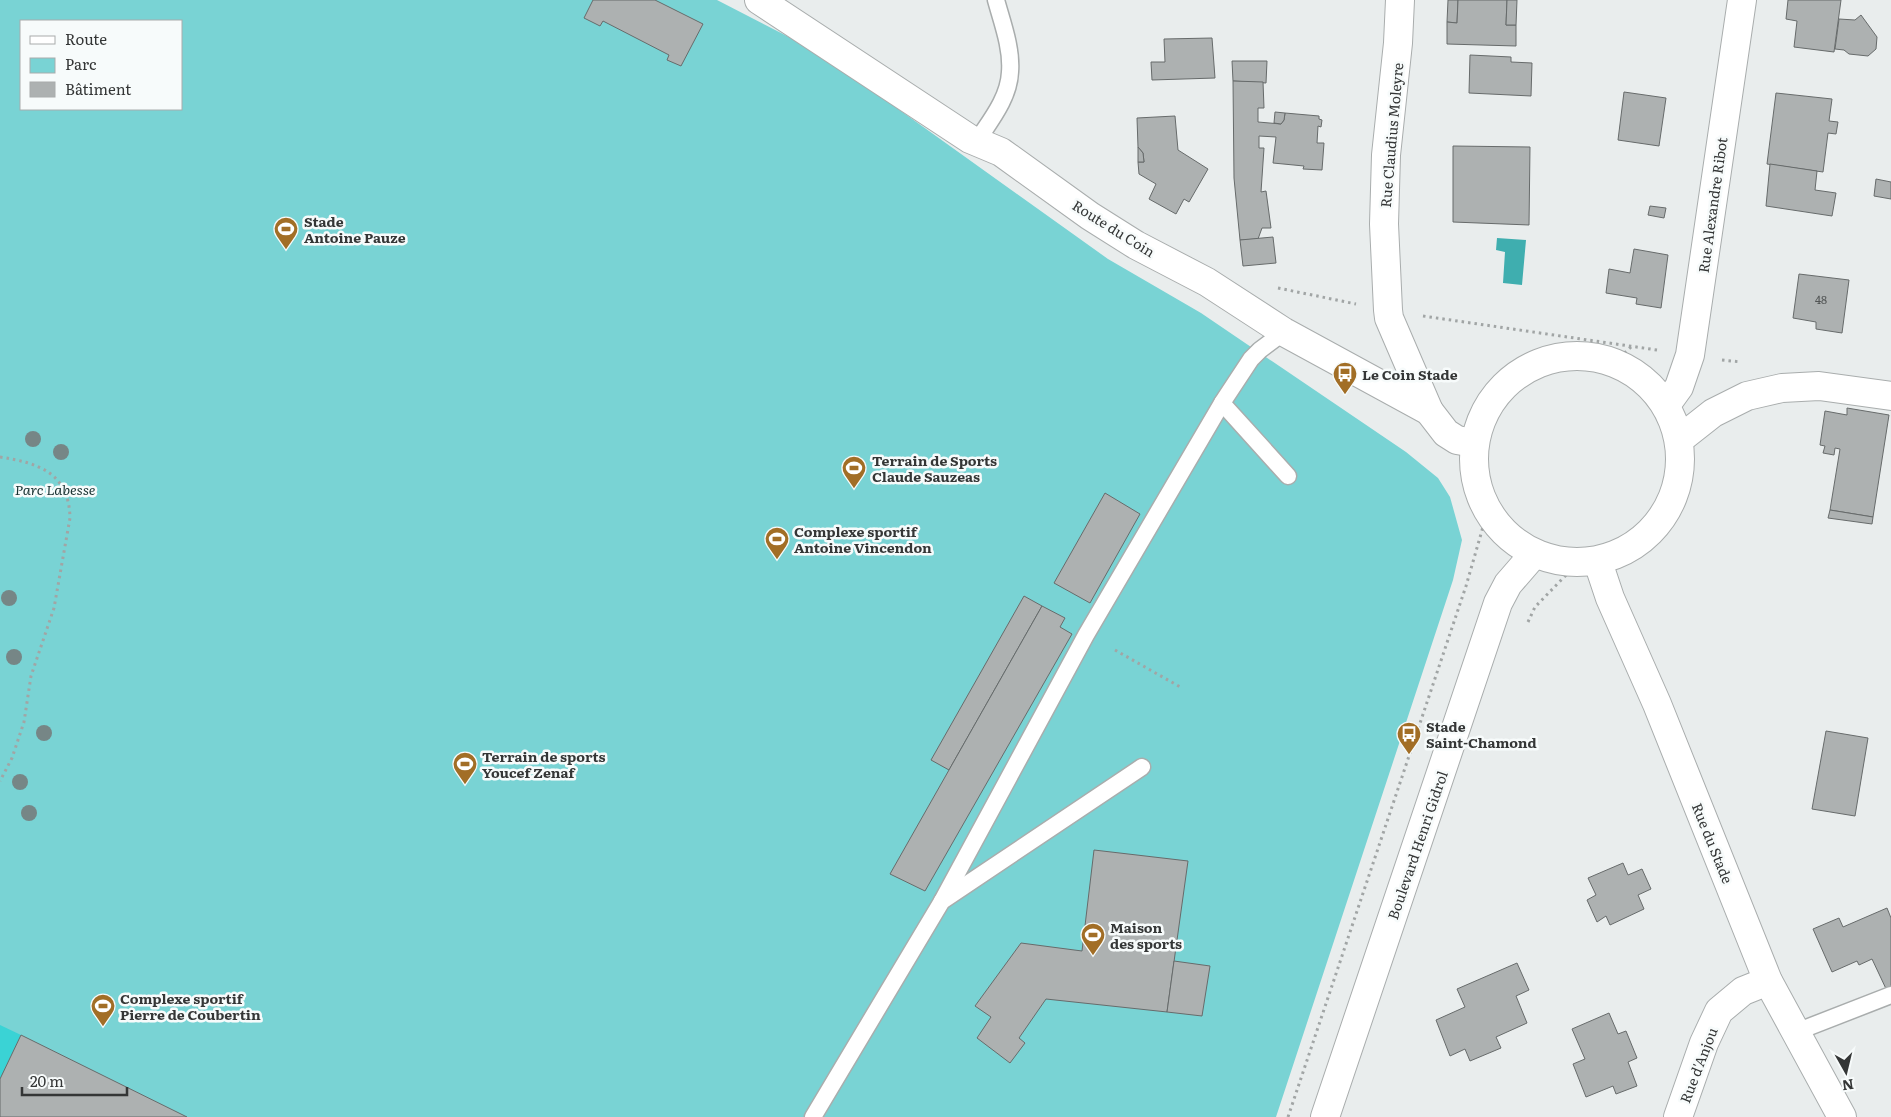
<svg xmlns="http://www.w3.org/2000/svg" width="1891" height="1117" font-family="Literata,serif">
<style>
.green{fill:#79d3d4;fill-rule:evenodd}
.forest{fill:#3ad3d5}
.water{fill:#3faeaf}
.building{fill:#adb1b1;stroke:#676b6b}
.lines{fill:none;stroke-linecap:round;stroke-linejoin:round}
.service-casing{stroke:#a9adad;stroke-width:19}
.minor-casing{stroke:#a9adad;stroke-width:30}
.tertiary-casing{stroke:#a9adad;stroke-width:30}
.secondary-casing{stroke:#a9adad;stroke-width:30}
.path{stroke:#a1a5a5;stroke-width:3;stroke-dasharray:2.5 4;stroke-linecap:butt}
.service{stroke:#fff;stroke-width:16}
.minor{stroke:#fff;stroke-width:28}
.tertiary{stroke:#fff;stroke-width:28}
.secondary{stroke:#fff;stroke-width:28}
.tree{fill:#768686}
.labels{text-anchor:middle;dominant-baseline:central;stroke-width:5;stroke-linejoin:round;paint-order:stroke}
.number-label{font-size:11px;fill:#525555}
.street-label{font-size:14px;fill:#343636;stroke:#f7fbfb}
.poi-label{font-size:14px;font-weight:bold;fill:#343636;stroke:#f7fbfb;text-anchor:start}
.park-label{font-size:14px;font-style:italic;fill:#183131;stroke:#f7fbfb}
</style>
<rect width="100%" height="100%" fill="#e9eded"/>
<path class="green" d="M0,0H717L820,53L1108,259L1201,313L1406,452L1438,478L1450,497L1462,540L1453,580L1276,1117H0ZM21,21H181V109H21Z"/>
<polygon class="forest" points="0,1025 21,1035 0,1079"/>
<polygon class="water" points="1497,238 1526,240 1522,285 1503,283 1505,252 1496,250"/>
<g class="building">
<polygon points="593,0 655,0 703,24 681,66 667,60 669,55 603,21 600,26 584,18"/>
<polygon points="1448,0 1458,0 1457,23 1447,22"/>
<polygon points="1458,0 1507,0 1506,25 1516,25 1516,46 1447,44 1447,22 1457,23"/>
<polygon points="1507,0 1517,0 1516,25 1506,25"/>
<polygon points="1788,0 1841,0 1834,52 1794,47 1797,21 1786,19"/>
<polygon points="1861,15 1877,37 1876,49 1868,56 1849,54 1844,50 1835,49 1839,19 1855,20"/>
<polygon points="1212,38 1215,78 1152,80 1151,62 1165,62 1164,39"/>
<polygon points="1470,55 1511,57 1511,62 1532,63 1531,96 1469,93"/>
<polygon points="1232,61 1267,61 1266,83 1233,81"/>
<polygon points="1233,81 1263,82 1264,108 1258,108 1258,122 1281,124 1284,120 1285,113 1319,116 1319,119 1322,120 1321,127 1318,126 1317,143 1324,143 1322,170 1303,169 1304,166 1273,163 1276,137 1259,136 1259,148 1264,148 1261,192 1266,191 1271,228 1262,228 1258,239 1240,240 1234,178"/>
<polygon points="1624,92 1666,98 1659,146 1618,140"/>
<polygon points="1776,93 1832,99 1829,121 1838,122 1836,134 1828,133 1823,172 1767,164"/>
<polygon points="1275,112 1285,113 1284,120 1281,124 1274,123"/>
<polygon points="1175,116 1178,150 1208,169 1189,202 1184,199 1176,214 1149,199 1156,184 1139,174 1138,162 1144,162 1143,153 1138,147 1137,118"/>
<polygon points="1453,146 1530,147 1529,225 1453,222"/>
<polygon points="1138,147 1143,153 1144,162 1138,162"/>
<polygon points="1770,164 1817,171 1815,190 1836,193 1832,216 1766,206"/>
<polygon points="1876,179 1891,182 1891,199 1874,196"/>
<polygon points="1650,206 1666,208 1664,218 1648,215"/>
<polygon points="1273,237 1276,263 1243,266 1240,240"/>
<polygon points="1634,249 1668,255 1661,308 1636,304 1637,298 1606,293 1609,269 1630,273"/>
<polygon points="1799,274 1849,280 1842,333 1816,329 1816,322 1793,318"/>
<polygon points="1847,408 1889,415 1873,517 1830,510 1840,449 1835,448 1834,455 1823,453 1825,446 1820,445 1825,411 1847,415"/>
<polygon points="1105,493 1140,514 1090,603 1054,583"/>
<polygon points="1830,510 1873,517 1872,524 1828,518"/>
<polygon points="1024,596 1042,606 949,770 931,760"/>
<polygon points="1042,606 1065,618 1060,627 1072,634 925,891 890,874"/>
<polygon points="1826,731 1868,738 1855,816 1812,809"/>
<polygon points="1094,850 1188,861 1167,1012 1046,999 1019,1038 1025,1043 1010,1063 977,1038 991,1017 975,1006 1021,943 1082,951"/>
<polygon points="1623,863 1628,875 1642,869 1651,889 1638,895 1644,909 1610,925 1606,916 1597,922 1587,900 1596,895 1588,878"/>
<polygon points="1887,908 1891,918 1891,991 1888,993 1872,959 1859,965 1857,961 1832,972 1813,929 1839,918 1843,927"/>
<polygon points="1174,961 1210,966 1202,1016 1167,1012"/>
<polygon points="1517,963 1529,990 1516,996 1527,1023 1496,1037 1501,1048 1470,1061 1465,1049 1450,1056 1436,1020 1465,1007 1457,989"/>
<polygon points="1609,1013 1618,1034 1626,1031 1637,1058 1628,1062 1637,1086 1616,1094 1613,1086 1586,1097 1573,1064 1585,1059 1572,1029"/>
<polygon points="21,1035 187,1117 0,1117 0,1079"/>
</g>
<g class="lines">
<defs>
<g id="service">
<path d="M977,141C990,121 1009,98 1010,72C1012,48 1002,22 996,0"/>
<polyline points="1222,403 1288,476"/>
<polyline points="942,901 1086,635 1222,403 1251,359 1260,350 1284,332"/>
<polyline points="1796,1032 1891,995"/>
<polyline points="813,1117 942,901 1142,767"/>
</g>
<g id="minor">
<polyline points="1400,0 1398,43 1386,155 1384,224 1388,310 1389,318 1429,411"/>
<polyline points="1666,405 1679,387 1690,355 1742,0"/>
<polyline points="1598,562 1610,598 1657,704 1768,981 1842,1117"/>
<polyline points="1678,1117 1704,1043 1719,1011 1743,991 1768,981"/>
</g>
<polyline id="tertiary" points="1325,1117 1498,603 1508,584 1534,554"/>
<g id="secondary">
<polyline points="759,0 970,139 1001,152 1090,216 1136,245 1207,282 1284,332 1429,411 1446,433 1457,440 1474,443"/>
<circle cx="1577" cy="459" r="103"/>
<polyline points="1680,439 1713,413 1747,396 1782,388 1819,386 1891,396"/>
</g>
</defs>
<use href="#service" class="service-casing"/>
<use href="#minor" class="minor-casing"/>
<use href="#tertiary" class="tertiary-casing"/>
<use href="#secondary" class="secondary-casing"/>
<g class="path">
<polyline points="1278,288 1356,304"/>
<polyline points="1423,316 1657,350"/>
<polyline points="1722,360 1741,362"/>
<polyline points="1615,362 1631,347"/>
<path d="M0,457C39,463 69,473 70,518L54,608L31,676L24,722L12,758L0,781"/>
<polyline points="1528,622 1535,607 1568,573"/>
<polyline points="1115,650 1182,688"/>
<polyline points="1288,1117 1466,586 1487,513"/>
</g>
<use href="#service" class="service"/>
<use href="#minor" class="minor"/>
<use href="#tertiary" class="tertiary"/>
<use href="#secondary" class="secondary"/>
</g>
<g class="tree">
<circle cx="33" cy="439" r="8"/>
<circle cx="61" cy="452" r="8"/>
<circle cx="9" cy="598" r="8"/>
<circle cx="14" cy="657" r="8"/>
<circle cx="44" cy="733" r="8"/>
<circle cx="20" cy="782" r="8"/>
<circle cx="29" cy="813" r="8"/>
</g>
<defs>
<symbol id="stadium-pin" viewBox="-11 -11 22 30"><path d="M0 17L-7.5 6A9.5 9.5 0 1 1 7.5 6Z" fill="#a26e26" stroke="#f7fbfb"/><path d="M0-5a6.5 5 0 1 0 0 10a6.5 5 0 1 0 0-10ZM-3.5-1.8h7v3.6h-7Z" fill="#fff"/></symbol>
<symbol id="bus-pin" viewBox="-11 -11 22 30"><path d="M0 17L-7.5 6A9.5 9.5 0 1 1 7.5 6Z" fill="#a26e26" stroke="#f7fbfb"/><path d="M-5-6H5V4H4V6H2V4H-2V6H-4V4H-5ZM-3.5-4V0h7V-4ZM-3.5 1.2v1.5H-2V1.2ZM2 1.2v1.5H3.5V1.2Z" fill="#fff"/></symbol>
</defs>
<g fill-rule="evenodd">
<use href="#stadium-pin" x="272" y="215" width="28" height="38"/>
<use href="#bus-pin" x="1331" y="360" width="28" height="38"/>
<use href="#stadium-pin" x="840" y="454" width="28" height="38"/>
<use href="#stadium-pin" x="763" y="525" width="28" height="38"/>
<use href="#bus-pin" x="1395" y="720" width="28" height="38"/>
<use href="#stadium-pin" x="451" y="750" width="28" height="38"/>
<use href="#stadium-pin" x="1079" y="921" width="28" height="38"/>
<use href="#stadium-pin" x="89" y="992" width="28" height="38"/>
</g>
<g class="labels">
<g class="number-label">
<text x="1821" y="299">48</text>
</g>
<g class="street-label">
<text transform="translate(1391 135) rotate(-85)">Rue Claudius Moleyre</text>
<text transform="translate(1712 205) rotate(-82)">Rue Alexandre Ribot</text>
<text transform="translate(1114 228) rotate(32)">Route du Coin</text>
<text transform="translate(1713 843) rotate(68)">Rue du Stade</text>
<text transform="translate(1417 845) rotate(-71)">Boulevard Henri Gidrol</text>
<text transform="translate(1698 1065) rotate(-69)">Rue d'Anjou</text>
</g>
<g class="poi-label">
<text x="304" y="221">Stade<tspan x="304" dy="16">Antoine Pauze</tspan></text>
<text x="1362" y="374">Le Coin Stade</text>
<text x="872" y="460">Terrain de Sports<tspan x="872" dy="16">Claude Sauzeas</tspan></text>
<text x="794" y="531">Complexe sportif<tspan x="794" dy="16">Antoine Vincendon</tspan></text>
<text x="1426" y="726">Stade<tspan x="1426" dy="16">Saint-Chamond</tspan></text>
<text x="482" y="756">Terrain de sports<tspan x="482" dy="16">Youcef Zenaf</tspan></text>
<text x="1110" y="927">Maison<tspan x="1110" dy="16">des sports</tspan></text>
<text x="120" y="998">Complexe sportif<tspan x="120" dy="16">Pierre de Coubertin</tspan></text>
</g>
<g class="park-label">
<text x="55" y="489">Parc Labesse</text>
</g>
</g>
<rect x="20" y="20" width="162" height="90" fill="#f7fbfb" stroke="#a9acac"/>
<rect x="30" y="36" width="25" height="8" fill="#ffffff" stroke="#a9acac"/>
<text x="65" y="45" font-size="15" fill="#343636">Route</text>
<rect x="30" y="58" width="25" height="15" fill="#79d3d4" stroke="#a9acac"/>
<text x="65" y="70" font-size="15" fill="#343636">Parc</text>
<rect x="30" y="82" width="25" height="15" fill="#adb1b1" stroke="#a9acac"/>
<text x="65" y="95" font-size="15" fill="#343636">Bâtiment</text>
<g transform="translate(1846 1072) rotate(172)" stroke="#f7fbfb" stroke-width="4" paint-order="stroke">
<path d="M0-4L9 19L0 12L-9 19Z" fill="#343636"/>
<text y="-8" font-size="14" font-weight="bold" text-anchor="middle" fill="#343636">N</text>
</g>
<path d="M22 1087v8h105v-8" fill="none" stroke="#343636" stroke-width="2.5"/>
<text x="30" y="1087" font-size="15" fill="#343636" stroke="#f7fbfb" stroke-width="4" paint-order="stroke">20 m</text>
</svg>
